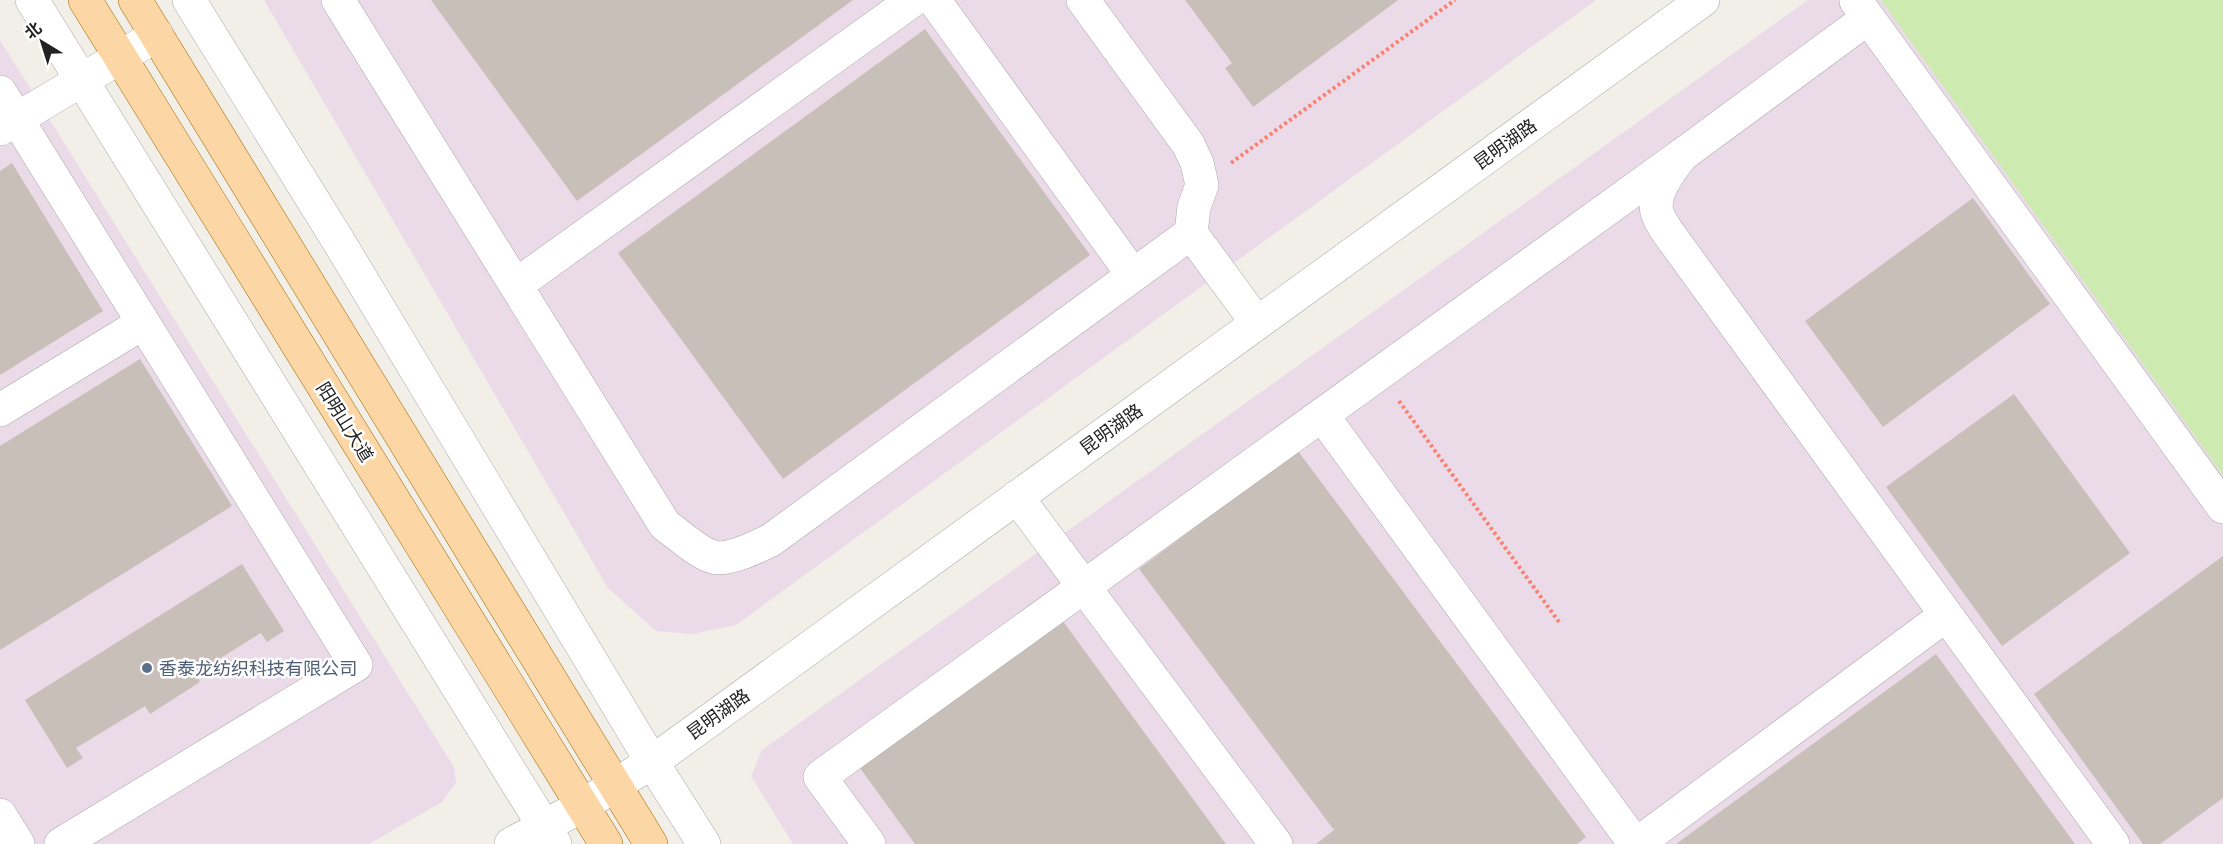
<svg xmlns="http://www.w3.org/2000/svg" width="2223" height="844" font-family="'Asap Condensed','Noto Sans SC',sans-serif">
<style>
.industrial{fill:#ebdbe8}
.grass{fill:#cdebb0}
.building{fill:#c7bfb8}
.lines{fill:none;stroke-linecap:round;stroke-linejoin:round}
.minor-casing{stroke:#a9a9a9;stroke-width:34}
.major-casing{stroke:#a06b00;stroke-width:34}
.path{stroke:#fa8072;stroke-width:4;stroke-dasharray:3 3;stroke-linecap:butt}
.minor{stroke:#fff;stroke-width:33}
.major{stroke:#fcd6a4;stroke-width:33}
.service-dot{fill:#5c6f8a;stroke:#fff;stroke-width:2}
.labels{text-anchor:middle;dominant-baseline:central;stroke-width:5;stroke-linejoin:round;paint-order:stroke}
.street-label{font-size:18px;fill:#222;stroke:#fff}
.service-label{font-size:18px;fill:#4e5e75;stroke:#fff;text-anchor:start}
</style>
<rect width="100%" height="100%" fill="#f2efe9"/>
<g class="industrial">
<polygon points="264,0 1596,0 736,625 692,634 656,631 608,588"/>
<polygon points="1808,0 2223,0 2223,844 793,844 751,776 762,750"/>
<polygon points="0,40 454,767 456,783 442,802 369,844 0,844"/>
</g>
<polygon class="grass" points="1881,0 2223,0 2223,475"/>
<g class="building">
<polygon points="431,0 853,0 577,201"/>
<polygon points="1185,0 1398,0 1253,107 1225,68 1232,63"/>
<polygon points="925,29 1090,255 783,479 618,253"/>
<polygon points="12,163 103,311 0,375 0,171"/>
<polygon points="1973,198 2050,304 1883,427 1805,321"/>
<polygon points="140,359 232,506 0,650 0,446"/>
<polygon points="2014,394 2130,553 2002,646 1886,487"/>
<polygon points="1298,451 1586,837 1577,844 1316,844 1334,830 1139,569"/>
<polygon points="2223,556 2223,798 2160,844 2143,844 2034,694"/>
<polygon points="242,564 284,631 267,642 261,633 195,674 200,682 150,714 145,706 76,748 83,758 67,768 25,700"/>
<polygon points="1062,620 1226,844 915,844 860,768"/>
<polygon points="1936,654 2075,844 1676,844"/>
</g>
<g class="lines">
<defs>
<g id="minor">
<polyline points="32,0 555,844"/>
<polyline points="189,0 339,242 652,762 704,844"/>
<path d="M338,0L665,525C678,534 698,553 713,557C728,561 757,547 771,540L1191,233L1257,323"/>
<polyline points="934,0 1133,275"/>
<polyline points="1083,0 1188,144 1197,163 1202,185 1194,207 1191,233"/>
<polyline points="1856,1 2223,507"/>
<path d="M1868,18L1682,155C1671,169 1652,193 1657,212C1659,220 1665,228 1669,234L2113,844"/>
<polyline points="0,92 356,665 61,844"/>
<polyline points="0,129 157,35"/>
<polyline points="516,285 913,0"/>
<polyline points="0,410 143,323"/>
<polyline points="1322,415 1635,844"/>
<polyline points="1017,497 1276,844"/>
<polyline points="0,815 18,844"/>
<polyline points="511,844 582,806 652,762 1703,0"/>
<polyline points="869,844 820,777 1682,155"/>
<polyline points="1637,844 1946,615"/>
</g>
<g id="major">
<polyline points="85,0 606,844"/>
<polyline points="135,0 651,844"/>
</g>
</defs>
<use href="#minor" class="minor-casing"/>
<use href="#major" class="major-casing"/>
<g class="path">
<polyline points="1231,163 1455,0"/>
<polyline points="1399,401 1559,622"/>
</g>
<use href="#minor" class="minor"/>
<use href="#major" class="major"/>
</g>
<circle class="service-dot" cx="147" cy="668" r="6"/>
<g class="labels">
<g class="street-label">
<text transform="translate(1505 144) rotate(-36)">昆明湖路</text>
<text transform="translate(345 422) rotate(58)">阳明山大道</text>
<text transform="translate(1111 429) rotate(-36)">昆明湖路</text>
<text transform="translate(718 714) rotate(-36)">昆明湖路</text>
</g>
<g class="service-label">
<text x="159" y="668">香泰龙纺织科技有限公司</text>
</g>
</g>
<g transform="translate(42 42) rotate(322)" stroke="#ffffff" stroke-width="4.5" paint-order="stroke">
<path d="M0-4.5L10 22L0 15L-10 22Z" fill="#222222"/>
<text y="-9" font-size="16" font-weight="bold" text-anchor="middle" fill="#222222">北</text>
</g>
</svg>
